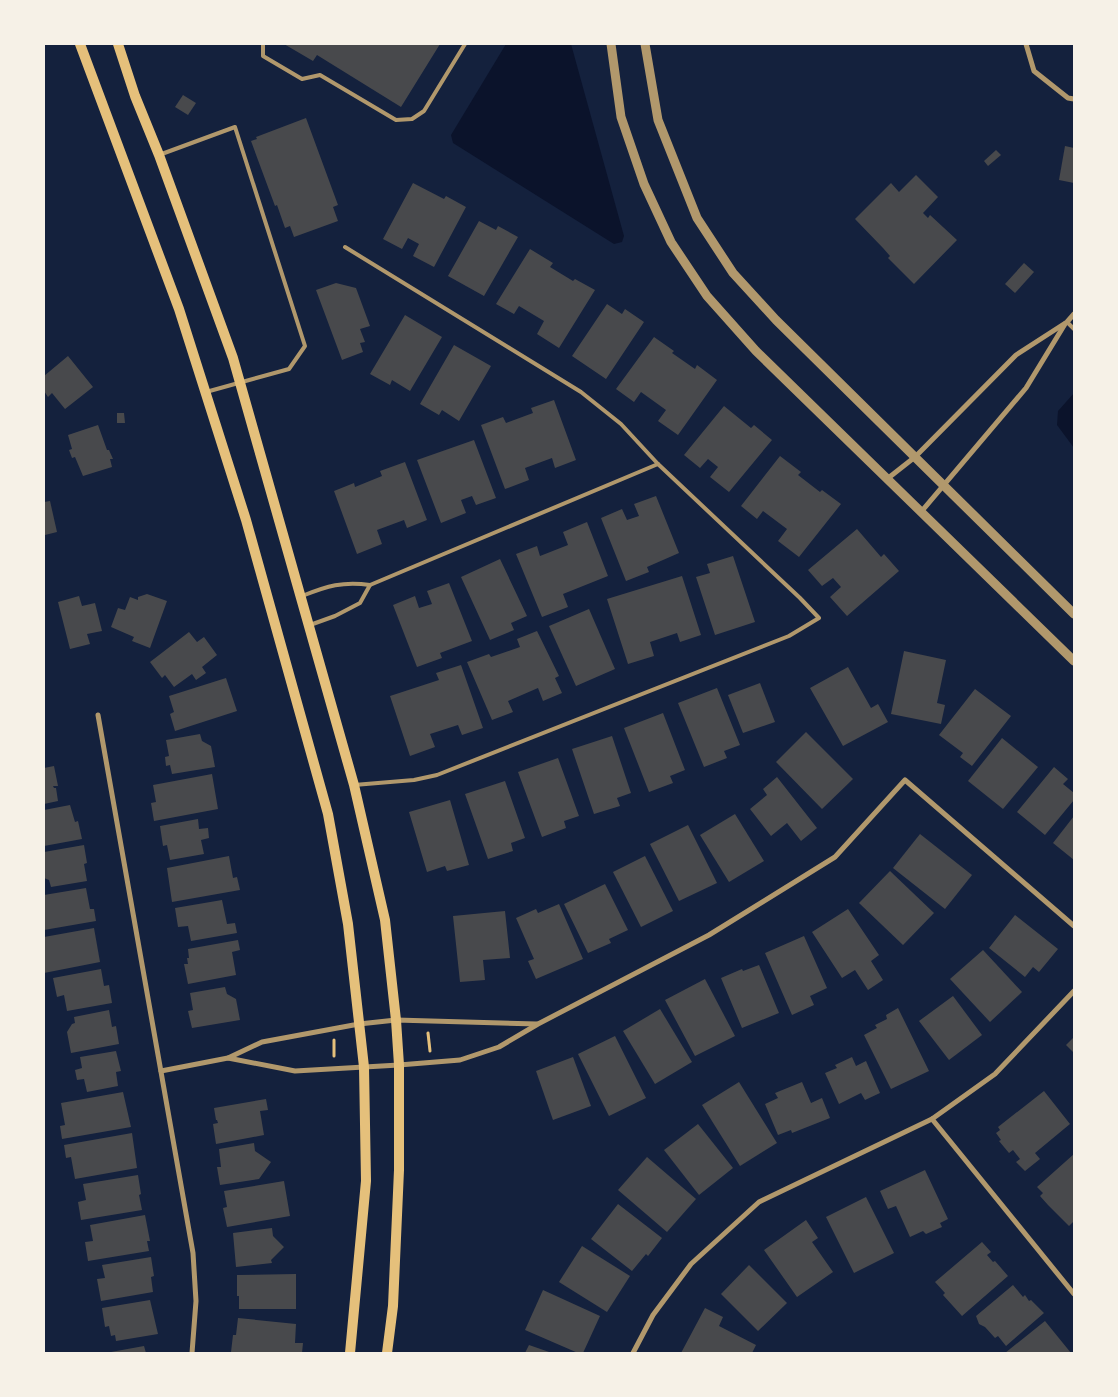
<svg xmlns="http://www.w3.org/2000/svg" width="1118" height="1397" font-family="Jost,sans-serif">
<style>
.water{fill:#0b132b}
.building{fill:#48494c}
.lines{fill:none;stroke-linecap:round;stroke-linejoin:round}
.path{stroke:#e5c07b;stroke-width:3}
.service{stroke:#b1986c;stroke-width:4}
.minor{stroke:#b1986c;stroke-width:5}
.tertiary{stroke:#b1986c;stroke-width:9}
.secondary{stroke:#e5c07b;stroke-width:10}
</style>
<rect width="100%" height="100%" fill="#14213d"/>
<g class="water">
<polygon points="506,44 571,44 624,236 622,242 614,244 453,143 451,135"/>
<polygon points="1074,393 1074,448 1057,425 1058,411"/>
</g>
<g class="building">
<polygon points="284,44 388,45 440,44 401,107 317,55 313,61"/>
<polygon points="183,95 196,103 188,115 175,107"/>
<polygon points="306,118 338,205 333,207 338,221 294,237 290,226 285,228 277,205 275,206 251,141 257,139 256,137"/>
<polygon points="1065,146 1074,148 1074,183 1059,180"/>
<polygon points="996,150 1001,155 988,166 984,161"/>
<polygon points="916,175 938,197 923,213 928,218 930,215 957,240 914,284 888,258 890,256 883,248 855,219 891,183 899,192"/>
<polygon points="413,183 444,199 446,196 466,207 434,267 413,256 419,244 408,238 402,249 383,239"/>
<polygon points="479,221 496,230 498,226 518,237 484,296 448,276"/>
<polygon points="530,249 553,263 550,267 573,281 575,279 595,290 559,348 537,334 544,321 519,306 514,314 496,304"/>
<polygon points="1024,263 1034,272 1015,293 1005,284"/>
<polygon points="336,283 356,288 370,326 360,329 365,342 360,343 363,352 342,360 316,290"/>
<polygon points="607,304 622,314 625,309 644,322 606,379 572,356"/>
<polygon points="405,315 442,337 410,391 392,380 390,385 370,374"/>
<polygon points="654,337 674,351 672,353 695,369 697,365 717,380 678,435 658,421 666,410 641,392 634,402 616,389"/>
<polygon points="454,345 491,366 459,421 442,410 439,415 420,404"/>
<polygon points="68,356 93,387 65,409 52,393 48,397 44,391 44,376"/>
<polygon points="554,400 576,460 555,468 552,458 525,468 529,480 505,489 481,425 503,417 506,423 533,413 531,408"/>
<polygon points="724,406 751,428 754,425 772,440 729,492 710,477 718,467 708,459 700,468 684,455"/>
<polygon points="117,413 124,413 125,423 117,423"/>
<polygon points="98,425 107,450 109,450 113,459 110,459 112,467 83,476 75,457 72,458 69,450 72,449 68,435"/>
<polygon points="474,440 496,498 476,505 472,496 461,500 466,513 441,523 417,460"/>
<polygon points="780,456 801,472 798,475 820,492 822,490 841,504 799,557 778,541 787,529 763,511 757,519 741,506"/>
<polygon points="405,462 427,520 407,528 404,520 377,530 382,544 357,554 334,491 354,483 355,487 382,476 380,471"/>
<polygon points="656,496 679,553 647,567 649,572 626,581 601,518 622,509 627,520 639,516 634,504"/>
<polygon points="50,501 57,532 45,535 44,502"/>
<polygon points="587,522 608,576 563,594 568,607 542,617 516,554 537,546 540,556 568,545 563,532"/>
<polygon points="857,529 881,557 884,554 899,571 847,616 830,597 841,587 833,578 822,586 808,570"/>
<polygon points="733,556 755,622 715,635 696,577 710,573 707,564"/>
<polygon points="500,559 527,616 511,623 514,630 490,640 461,577"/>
<polygon points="682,576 701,635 680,642 677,633 650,642 654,656 628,664 607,599"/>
<polygon points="449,583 472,641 440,653 442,658 417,667 393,605 415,596 419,608 432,604 427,591"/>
<polygon points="147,594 167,601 150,648 132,641 134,637 111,627 118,608 125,610 130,597 138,600 138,597"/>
<polygon points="79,596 82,606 95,603 102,631 87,634 90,644 70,649 58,602"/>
<polygon points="589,609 615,669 576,686 549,626"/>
<polygon points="537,631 559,676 555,678 562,693 543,701 538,688 508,701 513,712 492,720 467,662 489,654 491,657 520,647 517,639"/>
<polygon points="189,632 197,642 204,637 217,655 202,667 206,673 196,680 192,674 174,687 165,675 162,678 150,662"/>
<polygon points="904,651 946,660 937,703 945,705 941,724 891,714"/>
<polygon points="461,665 483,728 462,735 458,725 430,734 435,747 410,756 390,696 439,680 436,673"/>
<polygon points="848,667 871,708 878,704 888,722 843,746 810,688"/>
<polygon points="226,678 237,711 175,731 170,714 174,712 169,696"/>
<polygon points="760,683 775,722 743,733 728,695"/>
<polygon points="717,688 740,745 724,751 727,758 704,767 678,703"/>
<polygon points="975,689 1011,716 972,766 960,757 963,753 939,735"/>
<polygon points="663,713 685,770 670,776 673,783 649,792 624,728"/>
<polygon points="806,732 853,779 822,809 776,762"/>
<polygon points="200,734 202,741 211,746 215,767 172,774 170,765 166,766 165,757 169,756 166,740"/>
<polygon points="612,736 631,793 617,798 620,806 594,814 572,749"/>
<polygon points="1002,738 1038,767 1003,809 968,781"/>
<polygon points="558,758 579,816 564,821 566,828 542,837 518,772"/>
<polygon points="54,766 58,786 53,786 54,788 56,788 58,801 44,804 44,768"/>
<polygon points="1054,767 1068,779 1063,784 1074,793 1074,800 1045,835 1017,812"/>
<polygon points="212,774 218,809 154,821 151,803 156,802 153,785"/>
<polygon points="777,777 817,828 801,841 787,823 771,836 750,809 767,795 763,789"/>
<polygon points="505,781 525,838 511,843 513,851 488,859 465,794"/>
<polygon points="450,800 469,865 447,871 445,866 427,872 409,812"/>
<polygon points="70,805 75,822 78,821 82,839 44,846 44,810"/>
<polygon points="735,814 764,861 729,882 700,835"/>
<polygon points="1074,816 1074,860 1053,843"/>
<polygon points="198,819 199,829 208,828 209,838 201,840 204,854 170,860 167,845 163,846 160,826"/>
<polygon points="688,825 717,883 679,901 650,844"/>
<polygon points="920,834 972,875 945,909 893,868"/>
<polygon points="84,845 87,863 84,864 87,881 51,887 49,880 44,878 44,852"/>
<polygon points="229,856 233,878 237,877 240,890 172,902 167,868"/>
<polygon points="645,856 673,911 641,927 613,872"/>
<polygon points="890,871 934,913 903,945 859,903"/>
<polygon points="605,884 628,930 609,939 611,943 588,953 564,904"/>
<polygon points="86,888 90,909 94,909 96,921 44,930 44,895"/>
<polygon points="222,900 227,924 235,923 237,933 191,941 188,926 178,927 175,908"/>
<polygon points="559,904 583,959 536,979 528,961 534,959 516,918 536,909 538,913"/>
<polygon points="848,909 879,955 871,961 883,980 868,990 855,970 842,978 812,932"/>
<polygon points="505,911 510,958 483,960 485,980 460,982 453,916"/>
<polygon points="1015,915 1058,949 1039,972 1033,967 1025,977 989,948"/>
<polygon points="94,928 100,962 44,973 44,937"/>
<polygon points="804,936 827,988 810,996 814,1005 792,1015 765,953"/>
<polygon points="238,940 240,950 232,952 236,975 188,984 184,964 188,964 187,958 189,958 188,949"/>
<polygon points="983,950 1022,992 990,1022 950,979"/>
<polygon points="759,965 779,1013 742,1028 721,978 742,969 743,971"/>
<polygon points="101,969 104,986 109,985 112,1003 67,1011 64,995 57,997 53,978"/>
<polygon points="705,979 735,1036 695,1056 665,1000"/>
<polygon points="225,987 227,994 236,999 240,1020 192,1028 188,1011 193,1010 190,993"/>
<polygon points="953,996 982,1035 949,1060 919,1021"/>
<polygon points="898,1008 929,1071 891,1089 864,1035 877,1028 875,1025 887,1019 886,1015"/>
<polygon points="660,1009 692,1062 655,1084 623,1031"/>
<polygon points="109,1010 112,1027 116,1026 119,1044 71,1053 67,1032 72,1024 75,1023 74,1017"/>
<polygon points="615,1036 646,1098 609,1116 578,1054"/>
<polygon points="1074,1037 1074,1053 1066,1045"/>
<polygon points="116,1051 121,1071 116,1072 118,1086 87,1092 84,1079 77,1080 75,1070 82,1068 80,1057"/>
<polygon points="573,1057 591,1106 553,1120 536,1071"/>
<polygon points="852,1057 856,1066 866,1061 880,1093 865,1100 861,1093 839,1104 825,1073 837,1068 835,1065"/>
<polygon points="739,1082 777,1143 740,1166 702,1105"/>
<polygon points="802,1082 811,1103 822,1098 830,1118 792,1133 791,1130 778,1135 765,1104 778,1098 775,1093"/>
<polygon points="1044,1091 1070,1124 1035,1153 1040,1159 1025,1171 1016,1162 1020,1159 1013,1150 1009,1153 999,1141 1001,1140 996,1133 1000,1130 998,1127"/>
<polygon points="123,1092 131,1127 62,1139 60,1126 65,1125 61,1103"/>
<polygon points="266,1099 268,1110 260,1111 264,1135 216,1144 213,1124 218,1123 217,1120 216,1120 214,1108"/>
<polygon points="698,1124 733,1168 699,1195 664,1150"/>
<polygon points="132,1133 137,1168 75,1179 71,1157 66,1158 64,1145"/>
<polygon points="254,1143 255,1151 271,1162 259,1179 220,1185 217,1167 221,1167 219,1149"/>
<polygon points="1074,1154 1074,1221 1069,1226 1048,1205 1040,1196 1043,1193 1037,1187"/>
<polygon points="647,1157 696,1199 667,1232 618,1190"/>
<polygon points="925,1170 948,1219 940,1223 942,1227 926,1234 923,1231 910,1237 896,1206 888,1209 880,1191"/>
<polygon points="138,1175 141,1194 139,1195 142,1210 81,1220 78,1202 86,1200 83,1184"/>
<polygon points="284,1181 290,1216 227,1227 223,1208 227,1207 224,1191"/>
<polygon points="866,1197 894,1253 854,1273 826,1217"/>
<polygon points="618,1204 662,1238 648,1256 646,1254 632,1271 591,1239"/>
<polygon points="145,1215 150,1241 147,1241 149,1251 88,1261 85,1242 93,1241 90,1225"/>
<polygon points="806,1220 818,1238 812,1242 833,1272 797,1297 764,1250"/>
<polygon points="272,1228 273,1236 284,1247 271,1260 272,1263 236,1267 233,1233"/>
<polygon points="982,1242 991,1252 987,1255 993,1262 995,1261 1008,1276 962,1316 943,1295 945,1293 935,1282"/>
<polygon points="582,1246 630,1276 607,1312 559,1282"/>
<polygon points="151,1257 154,1276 151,1277 153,1292 101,1301 97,1279 105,1278 102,1265"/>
<polygon points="749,1265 787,1303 758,1331 721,1294"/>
<polygon points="296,1274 296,1309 239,1309 239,1296 237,1296 237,1275"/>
<polygon points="1013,1285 1023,1297 1025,1295 1029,1301 1031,1300 1044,1313 1006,1346 998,1336 995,1338 985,1327 979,1324 976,1316"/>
<polygon points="543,1290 600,1316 583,1353 578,1353 525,1330"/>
<polygon points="150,1300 158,1334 116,1341 115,1335 111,1336 109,1326 105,1327 102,1308"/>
<polygon points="705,1308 723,1317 719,1326 756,1345 752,1353 681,1353"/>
<polygon points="238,1318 296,1324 295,1343 303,1343 302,1353 231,1352 233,1335 236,1335"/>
<polygon points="1045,1321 1071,1353 1005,1353"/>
<polygon points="529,1345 552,1353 525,1353"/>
<polygon points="144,1346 146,1353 111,1353 111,1352"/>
</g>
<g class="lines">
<g class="path">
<polyline points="428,1033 430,1051"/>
<polyline points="334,1040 334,1056"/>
</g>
<g class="service">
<polyline points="263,44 263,56 302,79 320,75 396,120 412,119 424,111 465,44"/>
<polyline points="159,155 235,127 305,346 289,369 206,392"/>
<polyline points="345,247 581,392 621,424 658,464 800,598 819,618 789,636 437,775 414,780 354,785"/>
<polyline points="1067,322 1074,329"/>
<polyline points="370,585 658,464"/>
<path d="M302,596C327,586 343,581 370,585L360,603L335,616L310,625"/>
</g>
<g class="minor">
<polyline points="1026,44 1034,71 1068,98 1074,99"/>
<polyline points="887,479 915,457 1016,355 1067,322 1074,314"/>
<polyline points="921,512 1026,388 1065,324"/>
<polyline points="98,715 193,1253 196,1301 192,1353"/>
<polyline points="228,1058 295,1071 399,1065 460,1060 499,1047 538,1024 709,935 835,857 905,780 1074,926"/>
<polyline points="161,1071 228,1058 262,1042 359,1024 396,1020 537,1024"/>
<polyline points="932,1119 1074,1294"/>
<polyline points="633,1353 653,1315 691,1264 759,1202 932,1119 995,1074 1074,991"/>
</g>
<g class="tertiary">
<polyline points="611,44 621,117 644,184 671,242 707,296 756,351 1074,661"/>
<polyline points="645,44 658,120 697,218 733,273 776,320 1074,614"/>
</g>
<g class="secondary">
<polyline points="80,44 179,309 246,520 328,814 348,924 364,1067 366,1181 350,1353"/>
<polyline points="118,44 135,96 159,155 233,358 354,785 385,920 396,1020 399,1065 399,1170 393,1306 387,1353"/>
</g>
</g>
<rect width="1118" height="1397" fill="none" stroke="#f6f1e7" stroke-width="90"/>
</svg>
